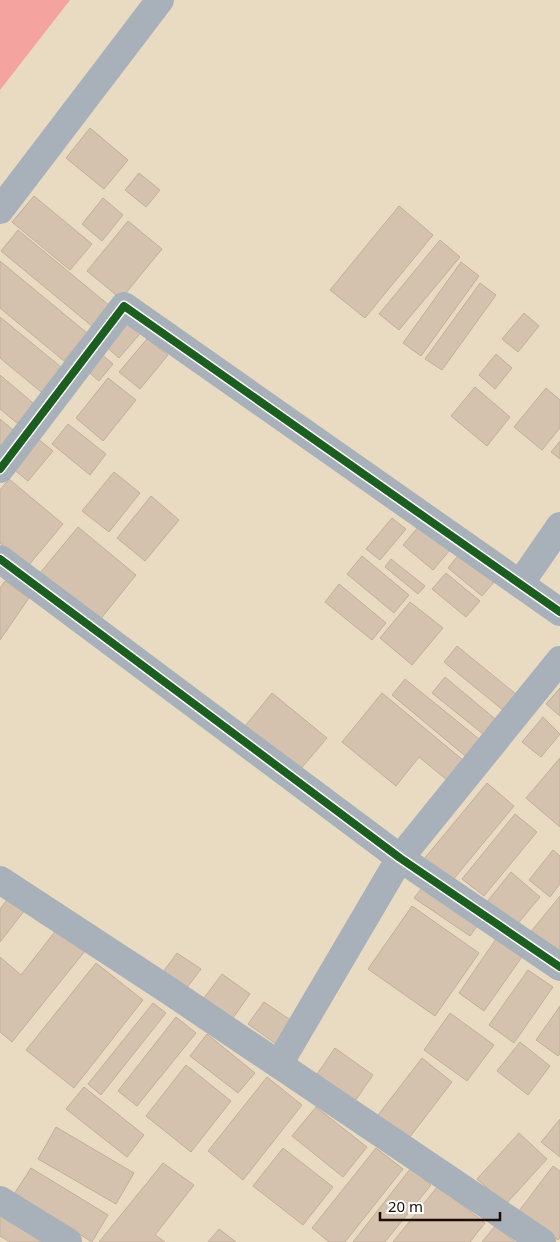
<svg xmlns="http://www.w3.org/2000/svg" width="560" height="1242" font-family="'Noto Sans',sans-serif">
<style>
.water{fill:#f5a39f}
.building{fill:#d5c2ae;stroke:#c2af9a}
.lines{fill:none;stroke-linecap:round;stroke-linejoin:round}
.minor{stroke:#a8b0ba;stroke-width:28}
.cycleway-casing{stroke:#fff;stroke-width:11}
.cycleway{stroke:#1b5e20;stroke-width:8}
</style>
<rect width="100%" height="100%" fill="#e9dac2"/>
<polygon class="water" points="0,0 70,0 0,90"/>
<g class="building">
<polygon points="90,128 128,160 104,189 66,158"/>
<polygon points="139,173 160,190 146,207 125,190"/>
<polygon points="34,196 92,244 70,270 12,222"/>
<polygon points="103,198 123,215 102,241 82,224"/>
<polygon points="399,206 433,235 365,318 330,290"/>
<polygon points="128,221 162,249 121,299 87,271"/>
<polygon points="18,230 110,306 93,327 1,251"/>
<polygon points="440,240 460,257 399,330 379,314"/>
<polygon points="0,261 87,333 64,361 0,308"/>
<polygon points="461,262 479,276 421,356 403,343"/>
<polygon points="480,283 496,295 442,370 425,359"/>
<polygon points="524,313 539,326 518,352 502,339"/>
<polygon points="128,316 144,329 119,358 104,345"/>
<polygon points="0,317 66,371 46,396 0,358"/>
<polygon points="147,339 168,355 140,389 119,372"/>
<polygon points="98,351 113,364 99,381 84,368"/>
<polygon points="496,354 512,368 495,389 479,375"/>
<polygon points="0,375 39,408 23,428 0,409"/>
<polygon points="108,378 136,400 103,441 76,418"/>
<polygon points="475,387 510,417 487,446 451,416"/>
<polygon points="546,388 560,400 560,428 542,450 514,427"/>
<polygon points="0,419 19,435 0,456"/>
<polygon points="68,424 106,454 90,475 52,444"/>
<polygon points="37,438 53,451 28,481 12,468"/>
<polygon points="560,441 560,459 551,452"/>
<polygon points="114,472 140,493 109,532 82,511"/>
<polygon points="9,479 63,524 28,566 0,543 0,490"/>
<polygon points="151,496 179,520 145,561 117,538"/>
<polygon points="392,518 406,529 380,560 366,549"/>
<polygon points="420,525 450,550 433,570 403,545"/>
<polygon points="78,527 136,575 99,621 40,573"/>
<polygon points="461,552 495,581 482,596 448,568"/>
<polygon points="362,556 409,595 394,613 347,574"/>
<polygon points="391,559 425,586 418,594 385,567"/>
<polygon points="446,573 480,601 466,617 432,589"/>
<polygon points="5,581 29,598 0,640 0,588"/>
<polygon points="339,584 386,623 372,640 325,602"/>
<polygon points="410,602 443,628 412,665 380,638"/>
<polygon points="457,646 522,699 509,715 444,662"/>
<polygon points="445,677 500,723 488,738 432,693"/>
<polygon points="405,679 484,743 470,760 392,695"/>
<polygon points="560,688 560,716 546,704"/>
<polygon points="272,693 327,738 299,771 245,726"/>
<polygon points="382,693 463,760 447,780 419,757 396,786 342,742"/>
<polygon points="543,717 560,734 541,757 522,742"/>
<polygon points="560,758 560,827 526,798"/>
<polygon points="487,783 514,806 452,881 424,859"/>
<polygon points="515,814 537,832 484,896 462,879"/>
<polygon points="553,850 560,856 560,884 550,897 529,880"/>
<polygon points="511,872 540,897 515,927 486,903"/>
<polygon points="425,884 480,922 470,936 414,898"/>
<polygon points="560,896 560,959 529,934"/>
<polygon points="9,897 25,910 0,942 0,909"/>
<polygon points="412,906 479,953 435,1016 368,969"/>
<polygon points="57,929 85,951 12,1042 0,1032 0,957 21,975"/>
<polygon points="498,936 524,954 484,1011 459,993"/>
<polygon points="177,953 201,969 186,989 163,972"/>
<polygon points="96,963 143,1000 74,1088 26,1050"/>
<polygon points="528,970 553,987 514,1043 489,1025"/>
<polygon points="222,974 250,994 233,1018 204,998"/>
<polygon points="264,1002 292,1021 276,1044 248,1024"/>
<polygon points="153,1003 166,1013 101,1095 88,1084"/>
<polygon points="560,1006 560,1053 558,1056 536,1040"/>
<polygon points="450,1013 494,1045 467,1081 424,1050"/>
<polygon points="176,1017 196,1033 137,1106 118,1091"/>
<polygon points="207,1034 255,1073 238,1093 190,1056"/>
<polygon points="520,1042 550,1066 528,1095 497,1071"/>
<polygon points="335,1048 373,1075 353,1104 315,1077"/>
<polygon points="422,1058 452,1082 406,1142 375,1119"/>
<polygon points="186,1065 231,1101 191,1152 146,1116"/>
<polygon points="267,1077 302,1105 243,1180 208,1151"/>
<polygon points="84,1087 144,1135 127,1157 66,1109"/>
<polygon points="316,1107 367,1147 343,1177 292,1136"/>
<polygon points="560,1119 560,1157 541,1142"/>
<polygon points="56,1127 134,1173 116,1204 38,1159"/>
<polygon points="519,1133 547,1159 506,1204 477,1179"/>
<polygon points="283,1148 333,1187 303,1225 253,1186"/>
<polygon points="376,1148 403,1169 345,1242 329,1242 312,1228"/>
<polygon points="163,1163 194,1185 155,1235 165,1242 99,1242"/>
<polygon points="553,1166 560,1171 560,1238 558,1240 519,1211"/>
<polygon points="31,1168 108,1215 92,1242 14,1194"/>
<polygon points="411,1168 431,1185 385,1242 353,1242"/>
<polygon points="438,1186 485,1223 470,1242 393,1242"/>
<polygon points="0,1210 56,1242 10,1242 0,1236"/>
<polygon points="495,1226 515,1242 482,1242"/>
<polygon points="219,1229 236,1242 208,1242"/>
</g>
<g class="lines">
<g class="minor">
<polyline points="0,210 160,0"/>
<polyline points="0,469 124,306 560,612"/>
<polyline points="0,559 400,858 560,967"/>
<polyline points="520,584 560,526"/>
<polyline points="0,880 165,988 542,1242"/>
<polyline points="279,1064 400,858 560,660"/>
<polyline points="0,1200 68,1242"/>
</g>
<defs>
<g id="cycleway">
<polyline points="0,469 124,306 560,612"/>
<polyline points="0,559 400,858 560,967"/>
</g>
</defs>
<use href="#cycleway" class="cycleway-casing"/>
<use href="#cycleway" class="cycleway"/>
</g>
<path d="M380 1212v8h120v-8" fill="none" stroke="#1b0e00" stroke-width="2.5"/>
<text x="388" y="1212" font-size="15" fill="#1b0e00" stroke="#ffffff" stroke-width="4" paint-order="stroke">20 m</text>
</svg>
